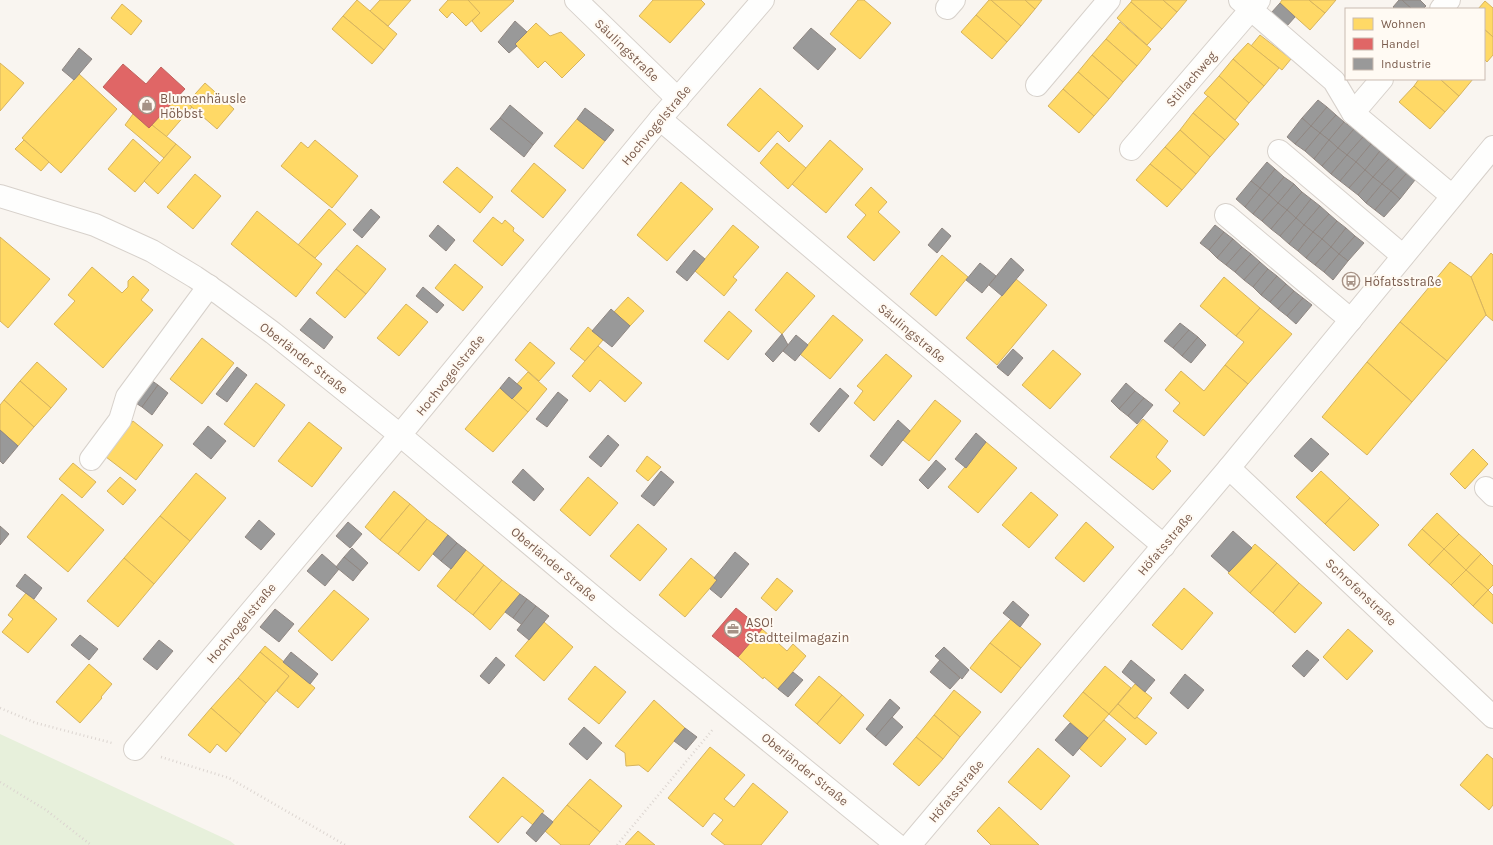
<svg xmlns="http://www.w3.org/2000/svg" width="1493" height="845" font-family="Karla,sans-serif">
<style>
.green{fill:#e7f0db}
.homes{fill:#ffd966;stroke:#d7b45e}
.shops{fill:#e06666;stroke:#c1635e}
.industry{fill:#999;stroke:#908782}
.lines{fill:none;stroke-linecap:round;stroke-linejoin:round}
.minor-casing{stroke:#d7d1cb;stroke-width:24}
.path{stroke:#dcd5d0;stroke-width:2.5;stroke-dasharray:1 3;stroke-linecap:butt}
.minor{stroke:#fefefd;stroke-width:22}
.labels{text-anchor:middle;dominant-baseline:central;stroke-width:4;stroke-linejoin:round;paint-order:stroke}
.street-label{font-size:13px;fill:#7a5c4d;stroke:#fffaf3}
.poi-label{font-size:13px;fill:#7a5c4d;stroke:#fffaf3;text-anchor:start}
</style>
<rect width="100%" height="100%" fill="#f9f5f0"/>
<polygon class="green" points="0,734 230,841 235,845 0,845"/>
<g class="homes">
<polygon points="357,0 397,34 384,50 343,16"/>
<polygon points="380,0 411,0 388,26 370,11"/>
<polygon points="448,0 469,0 480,13 466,26 452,12 447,18 439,10"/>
<polygon points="468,0 513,0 514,1 481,32 472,21 480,13"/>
<polygon points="653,0 701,0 705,4 670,43 639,16"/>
<polygon points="858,0 864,0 891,23 860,59 830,34"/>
<polygon points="989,0 991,0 1021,26 1007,42 976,15"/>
<polygon points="991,0 1025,0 1035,9 1021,26"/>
<polygon points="1025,0 1042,0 1035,9"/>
<polygon points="1132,0 1163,0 1177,12 1162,29 1131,2"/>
<polygon points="1163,0 1187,0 1177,12"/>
<polygon points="1282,0 1309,0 1325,13 1310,30 1280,3"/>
<polygon points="1309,0 1336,0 1325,13"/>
<polygon points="1485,1 1493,8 1493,37 1484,29 1484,9 1478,9"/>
<polygon points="1131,2 1162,29 1147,45 1117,18"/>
<polygon points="122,4 142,21 131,35 111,18"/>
<polygon points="976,15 1007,42 992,59 961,32"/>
<polygon points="343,16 384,50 372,64 332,29"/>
<polygon points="1120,22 1151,49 1137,66 1106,39"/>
<polygon points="536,23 550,36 561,32 585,55 562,78 545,61 538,68 515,44"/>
<polygon points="1484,29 1493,37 1493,55 1487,62 1484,59"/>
<polygon points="1260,35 1291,59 1282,70 1251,46"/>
<polygon points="1106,39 1137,66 1123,82 1092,55"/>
<polygon points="1248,43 1279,68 1264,86 1233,59"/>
<polygon points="1092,55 1123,82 1109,99 1078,72"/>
<polygon points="1233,59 1264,86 1249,103 1219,76"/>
<polygon points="0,63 24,83 0,111"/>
<polygon points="1078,72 1109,99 1094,116 1063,89"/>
<polygon points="79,74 117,109 61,173 22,138"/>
<polygon points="1219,76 1249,103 1235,120 1204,93"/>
<polygon points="1419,79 1440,79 1459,96 1445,112 1414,86"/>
<polygon points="1440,79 1473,79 1459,96"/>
<polygon points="205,83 234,109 217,129 187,103"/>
<polygon points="1414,86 1445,112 1430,129 1399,102"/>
<polygon points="760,88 803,126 789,142 778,131 759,152 727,125"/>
<polygon points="1063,89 1094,116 1079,133 1048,106"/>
<polygon points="178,95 192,107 166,137 152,125"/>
<polygon points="1208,96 1239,124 1225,140 1193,113"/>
<polygon points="1193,113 1225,140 1210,157 1180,130"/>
<polygon points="133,114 149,128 152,125 176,144 164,158 125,125"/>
<polygon points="577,119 605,141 583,169 554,146"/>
<polygon points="1180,130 1210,157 1196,174 1165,147"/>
<polygon points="133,139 160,163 135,192 108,169"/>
<polygon points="24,140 49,162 41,171 15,149"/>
<polygon points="315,140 358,176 332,208 281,166 301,142 308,148"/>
<polygon points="830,140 863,169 826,213 792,184"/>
<polygon points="777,143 806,168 788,189 760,163"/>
<polygon points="176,144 191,157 158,194 144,181"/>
<polygon points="1165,147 1196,174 1182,190 1150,164"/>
<polygon points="534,163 566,190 543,218 511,191"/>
<polygon points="1150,164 1182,190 1167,207 1136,180"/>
<polygon points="457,167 493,197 480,213 443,182"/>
<polygon points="195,174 221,196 193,229 167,207"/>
<polygon points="681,182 713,209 667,261 637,235"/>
<polygon points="871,187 887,202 878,212 900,232 874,261 847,237 866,215 855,205"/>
<polygon points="329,209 346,224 315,258 298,245"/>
<polygon points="257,211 322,264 296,297 231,244"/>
<polygon points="493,217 502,224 505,220 514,228 513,231 524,240 502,266 473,241"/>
<polygon points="733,225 759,247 733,277 737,280 724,296 695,271"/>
<polygon points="0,237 50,279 8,328 0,321"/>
<polygon points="357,245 386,269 366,294 336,269"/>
<polygon points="1491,253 1493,255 1493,321 1486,315 1471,277"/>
<polygon points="942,255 968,277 936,316 910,294"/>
<polygon points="1450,262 1471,277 1486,315 1447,361 1400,322"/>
<polygon points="455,264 483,287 463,311 435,288"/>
<polygon points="92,267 122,293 128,287 128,281 133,276 149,290 141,300 153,310 103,368 54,324 75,301 68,295"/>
<polygon points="336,269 366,294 345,318 316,293"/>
<polygon points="787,272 815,296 782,334 755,310"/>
<polygon points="1224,277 1260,308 1236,336 1200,306"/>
<polygon points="1016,279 1047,305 997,365 966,338"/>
<polygon points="628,297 644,311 630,326 614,312"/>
<polygon points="406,304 428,322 399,356 377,338"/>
<polygon points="1260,308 1292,334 1248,384 1225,365 1244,342 1236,336"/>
<polygon points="729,311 752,331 728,360 704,341"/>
<polygon points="833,315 863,340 830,379 800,354"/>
<polygon points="1400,322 1447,361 1412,402 1367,362"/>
<polygon points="588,327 603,340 585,361 570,349"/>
<polygon points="202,338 234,363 202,404 170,379"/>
<polygon points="530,342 555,363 539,381 515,360"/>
<polygon points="598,346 642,383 625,402 600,380 590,392 572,376"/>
<polygon points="1053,350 1081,374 1050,409 1022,385"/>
<polygon points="886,354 912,376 874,421 854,403 863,391 857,386"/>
<polygon points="37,362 67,389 51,408 20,381"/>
<polygon points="1367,362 1412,402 1367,455 1322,417"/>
<polygon points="1225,365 1248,384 1204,436 1173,411 1180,403 1165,390 1181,371 1204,391"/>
<polygon points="528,372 547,389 528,412 512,399 522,388 517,384"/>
<polygon points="20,381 51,408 34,427 4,400"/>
<polygon points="256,383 285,405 254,447 224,424"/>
<polygon points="500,388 528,412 493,452 465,429"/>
<polygon points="4,400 34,427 18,446 0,430 0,405"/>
<polygon points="935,400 961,421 929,461 903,440"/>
<polygon points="1143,419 1168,441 1156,457 1171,471 1153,490 1110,457"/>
<polygon points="133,421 163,445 136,480 106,457"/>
<polygon points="309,422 342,448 312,487 278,461"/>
<polygon points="986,442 1017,468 978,513 948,487"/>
<polygon points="1473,449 1488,464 1465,489 1450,474"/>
<polygon points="647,456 661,467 648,481 636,471"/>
<polygon points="73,463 96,482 82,498 59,479"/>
<polygon points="1321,471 1350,498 1325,524 1296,497"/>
<polygon points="196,473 226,498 190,541 160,516"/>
<polygon points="120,477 136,490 123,505 107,491"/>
<polygon points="588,477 618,503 590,536 560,510"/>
<polygon points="394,491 410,504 380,540 365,527"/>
<polygon points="1031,492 1058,515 1029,548 1002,525"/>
<polygon points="62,494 104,530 68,572 27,537"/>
<polygon points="1350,498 1379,525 1354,551 1325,524"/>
<polygon points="410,504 427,519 398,554 380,540"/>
<polygon points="1437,513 1459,534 1444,549 1422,529"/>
<polygon points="160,516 190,541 154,584 124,558"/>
<polygon points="427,519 448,535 419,571 398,554"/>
<polygon points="1086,522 1114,547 1084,582 1055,558"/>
<polygon points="638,524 667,549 640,581 610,556"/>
<polygon points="1422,529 1444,549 1429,565 1408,545"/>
<polygon points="1459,534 1481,554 1466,570 1444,549"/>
<polygon points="1255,544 1277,563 1250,593 1228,573"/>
<polygon points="1444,549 1466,570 1451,585 1429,565"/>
<polygon points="466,550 484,565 455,601 437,586"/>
<polygon points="1481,554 1493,566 1493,585 1488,590 1466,570"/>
<polygon points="124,558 154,584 118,627 87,601"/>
<polygon points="691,558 717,580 685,617 659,595"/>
<polygon points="1277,563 1299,583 1273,613 1250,593"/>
<polygon points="484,565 502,580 473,615 455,601"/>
<polygon points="1466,570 1488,590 1473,606 1451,585"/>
<polygon points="777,578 793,591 776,611 761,598"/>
<polygon points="502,580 520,594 490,630 473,615"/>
<polygon points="1299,583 1322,603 1295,633 1273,613"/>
<polygon points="1184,588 1213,613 1182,650 1152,625"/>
<polygon points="334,590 369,619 332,661 298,631"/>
<polygon points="1488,590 1493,595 1493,624 1473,606"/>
<polygon points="26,593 57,619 28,653 2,632 13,619 8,615"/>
<polygon points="1011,619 1041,644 1021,668 990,643"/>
<polygon points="544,622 573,647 544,681 515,656"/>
<polygon points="762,629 787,651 793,644 806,656 778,689 764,677 763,679 738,657"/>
<polygon points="1348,629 1373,651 1347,680 1323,657"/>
<polygon points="990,643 1021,668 1001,693 970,668"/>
<polygon points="265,646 315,688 298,708 277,691 289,676 260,652"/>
<polygon points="260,652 289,676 266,703 238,678"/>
<polygon points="89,664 112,684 101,697 102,698 80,723 56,702"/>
<polygon points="595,666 626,692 599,724 568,699"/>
<polygon points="1105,666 1131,688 1109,714 1083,692"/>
<polygon points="819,676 842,695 817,724 795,705"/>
<polygon points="238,678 266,703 241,734 211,708"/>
<polygon points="1135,684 1152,698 1135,719 1118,704"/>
<polygon points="954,690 981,712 960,737 934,715"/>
<polygon points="1083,692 1109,714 1088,738 1063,716"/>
<polygon points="842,695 864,715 840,744 817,724"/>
<polygon points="654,700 685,728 648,772 639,765 626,766 625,753 615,746"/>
<polygon points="1118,704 1135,719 1137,717 1157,733 1146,745 1109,714"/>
<polygon points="211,708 241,734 226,752 217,744 210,753 188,735"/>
<polygon points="934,715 960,737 943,759 916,737"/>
<polygon points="1104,720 1126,739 1101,767 1079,748"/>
<polygon points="916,737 943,759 919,786 893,764"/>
<polygon points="710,747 745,775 724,799 734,807 753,783 788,812 761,845 725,845 711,834 723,820 714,813 703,827 668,798"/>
<polygon points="1038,748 1070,776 1041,810 1008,782"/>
<polygon points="1487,754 1493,759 1493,805 1489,810 1460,785"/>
<polygon points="503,777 544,811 533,825 522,816 498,843 469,817"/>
<polygon points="590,779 622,806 600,832 567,805"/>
<polygon points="567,805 600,832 589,845 561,845 545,831"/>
<polygon points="999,807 1039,845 991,845 977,831"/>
<polygon points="638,831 655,845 625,845"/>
</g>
<g class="shops">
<polygon points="123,64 146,84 161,67 185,89 149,128 103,87"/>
<polygon points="736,608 762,629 738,657 712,636"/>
</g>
<g class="industry">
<polygon points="1399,0 1402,0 1412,9 1395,9 1393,7"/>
<polygon points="1402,0 1420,0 1426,6 1423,9 1412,9"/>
<polygon points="1280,3 1295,17 1287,26 1271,13"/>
<polygon points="515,21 527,32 515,44 517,46 509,53 498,42"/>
<polygon points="811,28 836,49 818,70 793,48"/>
<polygon points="79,48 92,59 74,80 62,70"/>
<polygon points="1318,100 1327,107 1311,126 1302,118"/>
<polygon points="510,105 543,133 533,145 500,118"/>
<polygon points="1327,107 1336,115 1320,133 1311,126"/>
<polygon points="585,108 614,130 605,141 577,119"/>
<polygon points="1336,115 1344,122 1329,140 1320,133"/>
<polygon points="500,118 533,145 524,157 490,129"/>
<polygon points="1302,118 1311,126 1295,144 1287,137"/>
<polygon points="1344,122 1354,129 1338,148 1329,140"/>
<polygon points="1311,126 1320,133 1305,151 1295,144"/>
<polygon points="1354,129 1363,137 1347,155 1338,148"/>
<polygon points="1320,133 1329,140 1314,159 1305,151"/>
<polygon points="1363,137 1371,144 1356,162 1347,155"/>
<polygon points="1329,140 1338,148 1322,166 1314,159"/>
<polygon points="1371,144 1380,151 1365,170 1356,162"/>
<polygon points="1338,148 1347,155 1331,174 1322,166"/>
<polygon points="1380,151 1389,159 1373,177 1365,170"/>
<polygon points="1347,155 1356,162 1340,181 1331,174"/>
<polygon points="1389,159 1398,166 1382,184 1373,177"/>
<polygon points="1267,162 1275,169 1260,188 1251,181"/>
<polygon points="1356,162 1365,170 1349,188 1340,181"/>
<polygon points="1398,166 1407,173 1391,191 1382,184"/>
<polygon points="1275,169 1284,177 1269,195 1260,188"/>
<polygon points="1365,170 1373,177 1358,195 1349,188"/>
<polygon points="1407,173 1415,180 1400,199 1391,191"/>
<polygon points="1284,177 1294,184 1278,203 1269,195"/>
<polygon points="1373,177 1382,184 1366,203 1358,195"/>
<polygon points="1251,181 1260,188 1245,207 1236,199"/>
<polygon points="1294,184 1302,192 1287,210 1278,203"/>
<polygon points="1382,184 1391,191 1375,210 1366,203"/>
<polygon points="1260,188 1269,195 1253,214 1245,207"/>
<polygon points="1391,191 1400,199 1384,217 1375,210"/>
<polygon points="1302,192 1311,199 1296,218 1287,210"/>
<polygon points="1269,195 1278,203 1262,221 1253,214"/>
<polygon points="1311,199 1320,206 1304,225 1296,218"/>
<polygon points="1278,203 1287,210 1271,229 1262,221"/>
<polygon points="1320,206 1329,214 1313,232 1304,225"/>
<polygon points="371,209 380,217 362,238 353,230"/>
<polygon points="1287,210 1296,218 1280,236 1271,229"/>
<polygon points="1329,214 1337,221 1322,239 1313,232"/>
<polygon points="1296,218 1304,225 1289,244 1280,236"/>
<polygon points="1337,221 1346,228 1331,247 1322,239"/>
<polygon points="438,225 455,240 446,251 429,236"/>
<polygon points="1215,225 1224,232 1209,250 1200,243"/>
<polygon points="1304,225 1313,232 1298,251 1289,244"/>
<polygon points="942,228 951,236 937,253 928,245"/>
<polygon points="1346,228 1355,236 1339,254 1331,247"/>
<polygon points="1224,232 1233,239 1217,258 1209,250"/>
<polygon points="1313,232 1322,239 1306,258 1298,251"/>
<polygon points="1355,236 1364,243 1348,261 1339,254"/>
<polygon points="1233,239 1242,247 1226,265 1217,258"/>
<polygon points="1322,239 1331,247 1315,265 1306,258"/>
<polygon points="1242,247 1251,254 1235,272 1226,265"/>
<polygon points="1331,247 1339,254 1324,272 1315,265"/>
<polygon points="694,250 705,259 687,281 676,272"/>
<polygon points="1251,254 1260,262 1244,280 1235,272"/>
<polygon points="1339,254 1348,261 1333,280 1324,272"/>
<polygon points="1011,258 1024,270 1002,296 989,285"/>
<polygon points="1260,262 1268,269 1253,287 1244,280"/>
<polygon points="980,263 996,276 982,293 966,280"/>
<polygon points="1268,269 1277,276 1261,295 1253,287"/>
<polygon points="1277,276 1286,284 1270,302 1261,295"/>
<polygon points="1286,284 1294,291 1278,309 1270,302"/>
<polygon points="423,287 444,305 437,313 416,296"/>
<polygon points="1294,291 1303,298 1287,316 1278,309"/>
<polygon points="1303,298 1312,305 1296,324 1287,316"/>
<polygon points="611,309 630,326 612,347 592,331"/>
<polygon points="310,318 333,337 324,349 300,330"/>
<polygon points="1180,323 1189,330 1173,348 1164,341"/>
<polygon points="1189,330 1198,337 1182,356 1173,348"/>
<polygon points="782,334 788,345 773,362 765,354"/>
<polygon points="796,335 808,345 795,361 783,351"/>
<polygon points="1198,337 1206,345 1191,363 1182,356"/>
<polygon points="1013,349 1023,358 1008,376 997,367"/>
<polygon points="237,367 247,375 227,402 216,394"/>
<polygon points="509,377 522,388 512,399 500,388"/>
<polygon points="148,378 158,385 142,407 131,400"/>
<polygon points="1126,383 1135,391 1119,409 1111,401"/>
<polygon points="158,385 168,393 152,415 142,407"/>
<polygon points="840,388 849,396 819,432 810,424"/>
<polygon points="1135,391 1144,398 1128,416 1119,409"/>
<polygon points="558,392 568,400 547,427 536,419"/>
<polygon points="1144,398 1153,405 1137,424 1128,416"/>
<polygon points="898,420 910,431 882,466 870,456"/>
<polygon points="208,426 226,441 211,459 193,444"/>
<polygon points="0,430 18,446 3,464 0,461"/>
<polygon points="976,433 986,442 966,468 955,459"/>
<polygon points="608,435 619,445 601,467 589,457"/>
<polygon points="1311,438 1329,454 1312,472 1294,456"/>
<polygon points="936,460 946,469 928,489 919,480"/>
<polygon points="523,469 544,489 534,501 512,482"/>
<polygon points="661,471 674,482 654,506 641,496"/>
<polygon points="259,520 275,534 261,550 245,537"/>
<polygon points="348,522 362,534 350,548 336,536"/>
<polygon points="0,526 9,534 0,545"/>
<polygon points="1233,531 1252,548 1229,572 1211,556"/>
<polygon points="448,535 457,543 441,561 433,554"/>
<polygon points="457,543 466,550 451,569 441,561"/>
<polygon points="352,548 368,563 361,571 344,557"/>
<polygon points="735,552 749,564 721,598 710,589 717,580 714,578"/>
<polygon points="322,554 339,569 325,586 307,571"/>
<polygon points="344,557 361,571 353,581 336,567"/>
<polygon points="25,574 42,588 34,599 16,586"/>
<polygon points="520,594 527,599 513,618 505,612"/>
<polygon points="527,599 536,606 522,625 513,618"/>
<polygon points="1013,601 1029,615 1020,627 1003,613"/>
<polygon points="536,606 549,616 529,640 517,630"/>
<polygon points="275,609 294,624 279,642 260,627"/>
<polygon points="80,635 98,649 89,660 71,645"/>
<polygon points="159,640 173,651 157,670 143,659"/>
<polygon points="944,647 969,670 962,679 935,656"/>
<polygon points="1307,650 1319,660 1304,677 1292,666"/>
<polygon points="291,652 318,674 310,684 283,662"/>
<polygon points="496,657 505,665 489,684 480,676"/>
<polygon points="940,660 960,678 950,689 930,672"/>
<polygon points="1131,660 1155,680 1145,692 1122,672"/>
<polygon points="793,672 803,680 788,697 778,689"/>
<polygon points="1185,674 1204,690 1188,709 1170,693"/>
<polygon points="890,699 900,708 875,737 866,729"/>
<polygon points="892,717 903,727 886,746 875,737"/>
<polygon points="1070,723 1088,738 1073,756 1055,740"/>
<polygon points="584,727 602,743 587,760 569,744"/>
<polygon points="685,728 697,737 686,750 674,741"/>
<polygon points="542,813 553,822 536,842 526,833"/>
</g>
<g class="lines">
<defs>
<g id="minor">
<polyline points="576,0 678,99"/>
<polyline points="1240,0 1334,81 1353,113 1452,196"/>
<polyline points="947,8 954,0"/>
<polyline points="1441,9 1449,0"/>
<polyline points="1037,85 1109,0"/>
<polyline points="1353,113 1382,79"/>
<polyline points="660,119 1164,546"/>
<polyline points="1131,149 1259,0"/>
<polyline points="1279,151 1403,256"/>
<polyline points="0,196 95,225 152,251 195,277 220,294 273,333 400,435 622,621 897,845"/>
<polyline points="1226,215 1351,320"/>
<polyline points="91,459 120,420 127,397 209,286"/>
<polyline points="1229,468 1493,717"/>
<polyline points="1486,488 1493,495"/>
<polyline points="135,749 400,435 660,119 763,0"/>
<polyline points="910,845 1229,468 1493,147"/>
</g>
</defs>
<use href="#minor" class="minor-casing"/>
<g class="path">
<polyline points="0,708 36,723 112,743"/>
<polyline points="161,757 229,778 345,845"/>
<polyline points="0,782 46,810 91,845"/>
<polyline points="617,845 714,728"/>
</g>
<use href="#minor" class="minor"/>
</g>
<defs>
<symbol id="shop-ring" viewBox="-11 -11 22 22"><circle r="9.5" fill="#fffaf3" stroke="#a69286" stroke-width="1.5"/><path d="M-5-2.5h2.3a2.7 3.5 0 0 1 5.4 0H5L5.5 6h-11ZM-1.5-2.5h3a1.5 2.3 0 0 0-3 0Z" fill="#a69286"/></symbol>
<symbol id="bus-ring" viewBox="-11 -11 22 22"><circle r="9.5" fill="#fffaf3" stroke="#a69286" stroke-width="1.5"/><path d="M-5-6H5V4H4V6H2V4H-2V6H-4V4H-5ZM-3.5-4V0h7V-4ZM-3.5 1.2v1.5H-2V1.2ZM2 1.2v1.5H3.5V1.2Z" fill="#a69286"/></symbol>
<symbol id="office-ring" viewBox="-11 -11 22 22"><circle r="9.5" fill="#fffaf3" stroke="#a69286" stroke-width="1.5"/><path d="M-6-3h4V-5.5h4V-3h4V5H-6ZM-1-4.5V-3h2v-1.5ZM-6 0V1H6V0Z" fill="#a69286"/></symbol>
</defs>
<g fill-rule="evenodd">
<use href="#shop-ring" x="137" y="95" width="20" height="20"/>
<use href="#bus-ring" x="1341" y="271" width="20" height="20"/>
<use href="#office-ring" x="723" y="619" width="20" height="20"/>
</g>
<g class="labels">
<g class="street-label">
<text transform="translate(627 50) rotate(44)">Säulingstraße</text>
<text transform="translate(1191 79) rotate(-49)">Stillachweg</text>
<text transform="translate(656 125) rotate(-50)">Hochvogelstraße</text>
<text transform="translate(912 333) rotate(40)">Säulingstraße</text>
<text transform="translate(304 358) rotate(38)">Oberländer Straße</text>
<text transform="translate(450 375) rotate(-51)">Hochvogelstraße</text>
<text transform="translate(1165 544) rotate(-50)">Höfatsstraße</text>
<text transform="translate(554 564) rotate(40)">Oberländer Straße</text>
<text transform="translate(1361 592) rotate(43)">Schrofenstraße</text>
<text transform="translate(241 623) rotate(-50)">Hochvogelstraße</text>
<text transform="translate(805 769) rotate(39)">Oberländer Straße</text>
<text transform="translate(956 791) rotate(-50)">Höfatsstraße</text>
</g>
<g class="poi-label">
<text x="160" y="98">Blumenhäusle<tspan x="160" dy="15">Höbbst</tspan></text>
<text x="1364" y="281">Höfatsstraße</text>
<text x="746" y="622">ASO!<tspan x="746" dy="15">Stadtteilmagazin</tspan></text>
</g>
</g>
<rect x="1345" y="8" width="140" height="72" fill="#fffaf3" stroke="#cabbb1"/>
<rect x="1353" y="18" width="20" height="12" fill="#ffd966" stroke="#cabbb1"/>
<text x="1381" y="28" font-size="12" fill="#7a5c4d">Wohnen</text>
<rect x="1353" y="38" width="20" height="12" fill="#e06666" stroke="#cabbb1"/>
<text x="1381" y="48" font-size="12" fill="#7a5c4d">Handel</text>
<rect x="1353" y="58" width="20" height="12" fill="#999999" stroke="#cabbb1"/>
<text x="1381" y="68" font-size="12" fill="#7a5c4d">Industrie</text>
</svg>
